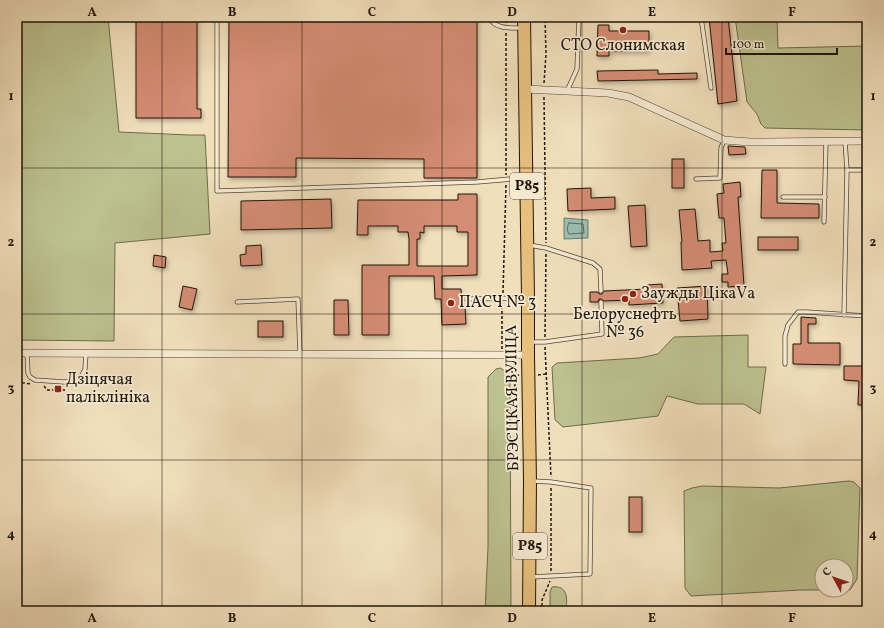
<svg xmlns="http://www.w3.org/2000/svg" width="884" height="628" font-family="Vollkorn,serif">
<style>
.green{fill:#bcc18f;stroke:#6d6c4d}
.water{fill:#9bbdb0;stroke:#697a6e}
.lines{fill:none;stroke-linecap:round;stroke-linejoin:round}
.shore{stroke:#5c6a5e;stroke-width:1}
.building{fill:#d48c73;stroke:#1e160b;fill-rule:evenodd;filter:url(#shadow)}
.service-casing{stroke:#534837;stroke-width:5}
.minor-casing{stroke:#534837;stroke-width:8}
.primary-casing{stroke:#1e160b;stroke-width:14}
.path{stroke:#1e160b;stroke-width:1.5;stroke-dasharray:3 2;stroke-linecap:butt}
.service{stroke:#f6ead3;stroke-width:3.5}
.minor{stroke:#f6ead3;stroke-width:7}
.primary{stroke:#e8c07e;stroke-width:12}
.grid{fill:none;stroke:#1e160b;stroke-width:1;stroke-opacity:0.55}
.poi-dot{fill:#8f2418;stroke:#f6ead3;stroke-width:1.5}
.labels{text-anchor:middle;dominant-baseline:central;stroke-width:3.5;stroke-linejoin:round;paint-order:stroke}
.shield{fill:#f6ead3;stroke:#5f5647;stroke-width:1}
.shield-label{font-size:15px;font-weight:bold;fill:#1e160b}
.poi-label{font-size:16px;fill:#1e160b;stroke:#f6ead3;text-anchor:start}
.street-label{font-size:16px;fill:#1e160b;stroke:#f6ead3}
.neatline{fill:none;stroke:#1e160b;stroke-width:1.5}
.grid-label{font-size:13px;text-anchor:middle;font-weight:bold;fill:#1e160b}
</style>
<defs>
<filter id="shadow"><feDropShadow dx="1.5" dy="2.5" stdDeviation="2" flood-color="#0004"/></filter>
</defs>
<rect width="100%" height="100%" fill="#f1dfbc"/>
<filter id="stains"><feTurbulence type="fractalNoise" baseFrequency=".005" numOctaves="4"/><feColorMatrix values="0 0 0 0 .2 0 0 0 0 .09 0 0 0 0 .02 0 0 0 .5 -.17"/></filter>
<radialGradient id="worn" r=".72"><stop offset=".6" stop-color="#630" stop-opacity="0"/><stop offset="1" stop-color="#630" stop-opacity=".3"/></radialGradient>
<g class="green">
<polygon points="17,17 108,17 119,132 190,135 205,135 210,234 115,243 114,341 17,340"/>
<polygon points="735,17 777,17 778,48 867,46 867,130 765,128 761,124 757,114 747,102"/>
<polygon points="748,335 748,367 766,367 760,414 744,404 698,404 667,396 658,416 563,427 555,420 552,367 557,363 639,358 658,354 674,337"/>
<path d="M500,368C505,370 508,373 510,377L511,611H485L488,547V377L496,369Z"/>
<polygon points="849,481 854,482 860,488 857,579 850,590 846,590 846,566 822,566 822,590 801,590 691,596 685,588 684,491 692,488 702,486 779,488"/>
<path d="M552,587C569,585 567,600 566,611H550V592Z"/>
</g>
<polygon class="water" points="564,218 588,220 588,238 564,239"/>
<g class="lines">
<path class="shore" d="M569,223L583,224L584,233L569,234C567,232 567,225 569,223Z"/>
</g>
<g class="building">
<polygon points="136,17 197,17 197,109 201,109 201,118 136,118"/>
<polygon points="229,17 477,17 477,178 424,178 424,159 296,158 296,177 228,177"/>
<polygon points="709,17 728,17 737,101 718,104"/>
<polygon points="598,25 609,25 609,31 649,31 649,51 609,51 609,56 597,56"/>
<polygon points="658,70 658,74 697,73 697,79 598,81 597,71"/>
<polygon points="728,146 745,147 746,154 729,155"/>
<rect x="672" y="159" width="12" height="29"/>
<polygon points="762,170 777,170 777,203 819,204 819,218 761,218"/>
<polygon points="740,182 741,197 738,197 744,286 728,287 728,282 722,282 722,274 728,274 726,260 711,261 712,268 682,270 681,242 682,242 679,210 695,209 698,241 710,240 710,252 723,251 722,243 726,243 724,218 719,218 717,194 724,193 723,184"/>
<polygon points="591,188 591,198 615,197 615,209 568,211 567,189"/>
<path d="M458,194H477V275L442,276V289H461L462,308L465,307L466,324L442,325L441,299H435L434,276H389V335H362V265H409V239L408,232H398V226H368V235H357L358,200H458ZM424,226H457V232H468V266H417V239H420V232L424,233Z"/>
<polygon points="331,199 332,228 241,230 241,201"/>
<polygon points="645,205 647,246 631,247 628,206"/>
<rect x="758" y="237" width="40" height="13"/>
<polygon points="261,245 262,265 241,266 240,255 246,254 246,246"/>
<polygon points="154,255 166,257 165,268 153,266"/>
<polygon points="662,284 663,303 629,305 629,300 604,301 601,299 599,299 598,302 590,302 590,292 598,292 599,294 602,294 604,291 647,289 647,285"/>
<polygon points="183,286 197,289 192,310 179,307"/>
<polygon points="707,286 708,319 680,321 677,288"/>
<polygon points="334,300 348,300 349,335 334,335"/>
<polygon points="801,317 816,318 816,324 808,324 808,343 840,343 840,365 793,364 793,344 801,344"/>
<rect x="258" y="321" width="25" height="16"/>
<polygon points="844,366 867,366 867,405 858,405 859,381 844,380"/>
<rect x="629" y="497" width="13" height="35"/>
</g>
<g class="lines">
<defs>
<g id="service">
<polyline points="217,17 217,191 477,182 523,178"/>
<path d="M489,17C494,29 510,28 521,28"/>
<polyline points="701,17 711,88"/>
<polyline points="567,91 577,69 579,17"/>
<polyline points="847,170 867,170"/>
<polyline points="696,179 720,178 721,148 724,140"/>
<polyline points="783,197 825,197"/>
<polyline points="824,222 826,141"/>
<polyline points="529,245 546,248 593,263 600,269 601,291"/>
<polyline points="466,299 525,298"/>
<polyline points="237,302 298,299 300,354"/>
<polyline points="844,315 847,170 845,141"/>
<polyline points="531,342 545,342 602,334 601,302"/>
<polyline points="27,353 28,373 30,377 35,380 64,382 76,381 81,377 85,369 86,353"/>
<polyline points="785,364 785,336 788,325 798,312 806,312 867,316"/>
<polyline points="531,577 551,576 590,574 591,488 551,482 533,481"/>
</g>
<g id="minor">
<polyline points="525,89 608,93 629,97 724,140 750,142 867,141"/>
<polyline points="17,353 528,355"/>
</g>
<polyline id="primary" points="524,17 528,298 528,355 530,481 529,611"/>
</defs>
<use href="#service" class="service-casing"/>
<use href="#minor" class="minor-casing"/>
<use href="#primary" class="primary-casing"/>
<g class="path">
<polyline points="506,23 506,17"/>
<polyline points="506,33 506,175"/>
<polyline points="544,83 546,54 545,17"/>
<polyline points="544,97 546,243"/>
<polyline points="503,293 506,185"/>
<polyline points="545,337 546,253"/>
<polyline points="545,347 551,477"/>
<polyline points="502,349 502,303"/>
<polyline points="505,362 515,376 519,375"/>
<polyline points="538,375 546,374"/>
<polyline points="17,382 31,384"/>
<polyline points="44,386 47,390 66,390"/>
<polyline points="515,402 515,376"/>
<polyline points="551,571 551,487"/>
<polyline points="542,611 542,600 550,581"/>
</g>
<use href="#service" class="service"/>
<use href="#minor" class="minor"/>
<use href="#primary" class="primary"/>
</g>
<path class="grid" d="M162,17V611M302,17V611M442,17V611M582,17V611M722,17V611M17,168H867M17,314H867M17,460H867"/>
<g class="poi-dot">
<circle cx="623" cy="30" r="4"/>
<circle cx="633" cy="294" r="4"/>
<circle cx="625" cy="299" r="4"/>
<circle cx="451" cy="303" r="4"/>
<rect x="54" y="385" width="8" height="8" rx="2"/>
</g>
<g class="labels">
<g class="shield">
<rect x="510" y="173" width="34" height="26" rx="3"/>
<rect x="513" y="533" width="34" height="26" rx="3"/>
</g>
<g class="shield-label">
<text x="527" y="186">Р85</text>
<text x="530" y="546">Р85</text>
</g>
<g class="poi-label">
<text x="623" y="46" text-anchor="middle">СТО Слонимская</text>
<text x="641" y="294">Заужды ЦікаVа</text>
<text x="459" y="303">ПАСЧ № 3</text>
<text x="625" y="315" text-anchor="middle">Белоруснефть<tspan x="625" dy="18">№ 36</tspan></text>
<text x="66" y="380">Дзіцячая<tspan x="66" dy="18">паліклініка</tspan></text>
</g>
<g class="street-label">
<text transform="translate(513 398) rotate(-91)">БРЭСЦКАЯ ВУЛІЦА</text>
</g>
</g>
<rect width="884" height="628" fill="none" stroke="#f1dfbc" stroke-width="44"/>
<g transform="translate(834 578) rotate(310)"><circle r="19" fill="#f6ead3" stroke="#a09583"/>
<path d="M0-3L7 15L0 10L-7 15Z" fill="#8f2418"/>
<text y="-6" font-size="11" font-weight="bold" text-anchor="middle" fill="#1e160b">С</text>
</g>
<path d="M726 48v6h111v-6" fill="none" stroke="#1e160b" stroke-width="2"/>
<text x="732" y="48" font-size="12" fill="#1e160b" stroke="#f6ead3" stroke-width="3" paint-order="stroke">100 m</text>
<rect x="22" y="22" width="840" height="584" class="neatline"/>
<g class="grid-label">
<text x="92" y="16">A</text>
<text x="232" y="16">B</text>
<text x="372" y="16">C</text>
<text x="512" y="16">D</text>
<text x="652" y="16">E</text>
<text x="792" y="16">F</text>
<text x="11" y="100">1</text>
<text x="873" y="100">1</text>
<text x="11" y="246">2</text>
<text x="873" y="246">2</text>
<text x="11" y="392">3</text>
<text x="873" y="392">3</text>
<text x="11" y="538">4</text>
<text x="873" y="538">4</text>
<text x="92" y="622">A</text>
<text x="232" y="622">B</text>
<text x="372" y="622">C</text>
<text x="512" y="622">D</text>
<text x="652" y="622">E</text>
<text x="792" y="622">F</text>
</g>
<rect width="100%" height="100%" filter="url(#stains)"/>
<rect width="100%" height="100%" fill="url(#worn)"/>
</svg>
